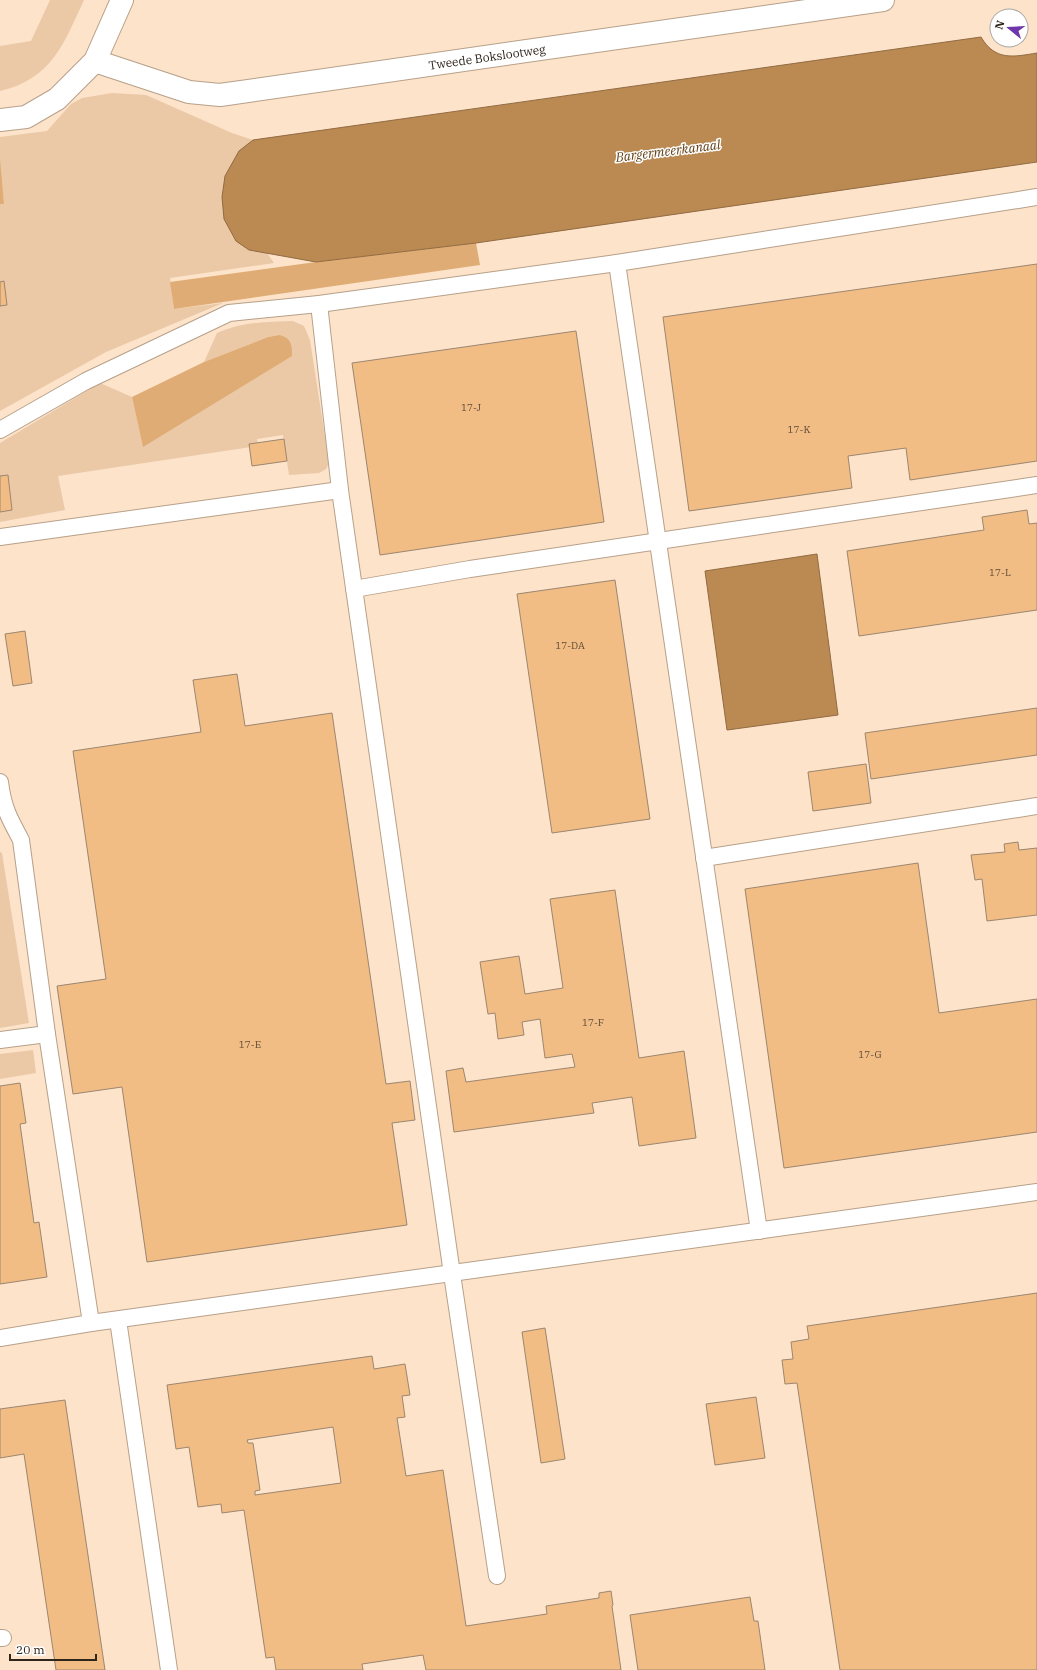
<svg xmlns="http://www.w3.org/2000/svg" width="1037" height="1670" font-family="'IBM Plex Serif',serif">
<style>
.green{fill:#ebc9a7}
.forest{fill:#e0ac75}
.water{fill:#bb8952;stroke:#916b42}
.building{fill:#f2bd85;stroke:#9c866f;fill-rule:evenodd}
.lines{fill:none;stroke-linecap:round;stroke-linejoin:round}
.service-casing{stroke:#b7a089;stroke-width:18}
.minor-casing{stroke:#b7a089;stroke-width:24}
.tertiary-casing{stroke:#b7a089;stroke-width:24}
.service{stroke:#fff;stroke-width:16}
.minor{stroke:#fff;stroke-width:22}
.tertiary{stroke:#fff;stroke-width:22}
.labels{text-anchor:middle;dominant-baseline:central;stroke-width:3;stroke-linejoin:round;paint-order:stroke}
.number-label{font-size:10px;fill:#5f4b36}
.street-label{font-size:12px;fill:#2e251b;stroke:#fff}
.water-label{font-size:13px;font-style:italic;fill:#603d12;stroke:#fff}
</style>
<rect width="100%" height="100%" fill="#fce3ca"/>
<g class="green">
<path d="M50,0H84C64,43 52,79 0,91V46L31,41Z"/>
<polygon points="112,93 146,95 232,133 253,140 239,151 249,250 267,253 274,263 170,278 174,309 223,303 106,352 0,411 0,204 4,204 0,172 0,137 47,131 71,104 82,98"/>
<path d="M293,321L304,326L310,340L329,463L326,469L319,473L289,475L283,435L257,439L258,446L58,476L65,510L0,522V443L100,383L132,397L143,446L279,335L268,337L204,362L217,333C241,322 266,322 293,321Z"/>
<polygon points="0,852 2,853 29,1023 0,1028"/>
<polygon points="33,1050 36,1073 0,1079 0,1054"/>
</g>
<g class="forest">
<polygon points="0,159 4,204 0,204"/>
<polygon points="476,243 480,265 174,309 170,282 316,262"/>
<path d="M279,335C291,338 292,344 292,356L143,447L132,397L204,362L268,337Z"/>
</g>
<g class="water">
<path d="M981,37C995,61 1013,57 1037,53V162L476,243L316,262L249,250L236,241L224,219L222,197L225,176L239,151L253,140Z"/>
<polygon points="817,554 838,715 727,730 705,571"/>
</g>
<g class="building">
<polygon points="1037,264 1037,461 910,480 906,448 848,456 852,488 689,511 663,317"/>
<polygon points="4,281 7,305 0,306 0,282"/>
<polygon points="576,331 604,522 380,555 352,363"/>
<polygon points="284,439 287,461 252,466 249,444"/>
<polygon points="8,475 12,510 0,512 0,476"/>
<polygon points="1027,510 1029,524 1037,523 1037,610 859,636 847,551 984,530 982,517"/>
<polygon points="615,580 650,819 552,833 517,594"/>
<polygon points="25,631 32,683 13,686 5,634"/>
<polygon points="237,674 245,726 332,713 386,1084 410,1081 415,1120 392,1123 407,1225 147,1262 122,1087 73,1094 57,986 106,979 73,751 201,732 193,680"/>
<polygon points="1037,708 1037,755 871,779 865,733"/>
<polygon points="866,764 871,803 813,811 808,772"/>
<polygon points="1018,842 1019,850 1037,848 1037,915 987,921 982,879 975,880 971,855 1005,852 1004,844"/>
<polygon points="918,863 939,1013 1037,999 1037,1132 784,1168 745,889"/>
<polygon points="615,890 639,1058 684,1051 696,1138 639,1146 632,1097 592,1103 594,1113 454,1132 446,1071 463,1068 466,1082 575,1067 572,1054 545,1058 540,1019 522,1022 524,1035 498,1039 495,1013 488,1014 480,962 519,956 525,994 563,988 550,899"/>
<polygon points="20,1083 26,1123 20,1124 34,1223 39,1222 47,1277 0,1284 0,1086"/>
<polygon points="1037,1293 1037,1670 840,1670 797,1383 785,1384 782,1360 793,1359 791,1342 809,1339 807,1326"/>
<polygon points="545,1328 565,1459 541,1463 522,1332"/>
<path d="M372,1356L374,1369L405,1364L410,1395L402,1396L405,1417L397,1418L406,1476L443,1470L466,1626L547,1614L546,1606L599,1598V1593L611,1591L613,1605L612,1606L621,1670H426L423,1655L362,1664L363,1670H276L274,1657L266,1658L244,1510L222,1513L221,1504L198,1507L189,1447L176,1449L167,1385ZM333,1427L341,1483L255,1495V1491L260,1490L253,1443H248L247,1440Z"/>
<polygon points="756,1397 765,1458 715,1465 706,1404"/>
<polygon points="65,1400 105,1670 56,1670 24,1454 0,1458 0,1409"/>
<polygon points="750,1597 754,1621 758,1621 765,1670 638,1670 630,1615"/>
</g>
<g class="lines">
<defs>
<g id="service">
<polyline points="319,304 340,490 452,1274 497,1576"/>
<polyline points="0,430 86,381 229,313 319,304 617,263"/>
<polyline points="0,537 340,490"/>
<polyline points="354,589 470,569 1037,485"/>
<path d="M0,782C3,807 9,818 21,840L47,1034L91,1323"/>
<polyline points="704,858 1037,806"/>
<polyline points="0,1040 47,1034"/>
<polyline points="759,1231 617,263 1037,197"/>
<polyline points="118,1320 169,1670"/>
<polyline points="0,1338 91,1323 1037,1192"/>
<polyline points="0,1638 3,1638"/>
</g>
<polyline id="minor" points="95,61 189,92 220,95 883,0"/>
<polyline id="tertiary" points="0,120 26,117 57,99 95,61 122,0"/>
</defs>
<use href="#service" class="service-casing"/>
<use href="#minor" class="minor-casing"/>
<use href="#tertiary" class="tertiary-casing"/>
<use href="#service" class="service"/>
<use href="#minor" class="minor"/>
<use href="#tertiary" class="tertiary"/>
</g>
<g class="labels">
<g class="number-label">
<text x="471" y="407">17-J</text>
<text x="799" y="429">17-K</text>
<text x="1000" y="572">17-L</text>
<text x="570" y="645">17-DA</text>
<text x="593" y="1022">17-F</text>
<text x="250" y="1044">17-E</text>
<text x="870" y="1054">17-G</text>
</g>
<g class="street-label">
<text transform="translate(487 57) rotate(-8)">Tweede Bokslootweg</text>
</g>
<g class="water-label">
<text transform="translate(668 151) rotate(-7)">Bargermeerkanaal</text>
</g>
</g>
<g transform="translate(1009 28) rotate(288)"><circle r="19" fill="#ffffff" stroke="#aba8a4"/>
<path d="M0-3L7 15L0 10L-7 15Z" fill="#6e35ac"/>
<text y="-6" font-size="11" font-weight="bold" text-anchor="middle" fill="#2e251b">N</text>
</g>
<path d="M10 1654v6h86v-6" fill="none" stroke="#2e251b" stroke-width="2"/>
<text x="16" y="1654" font-size="12" fill="#2e251b" stroke="#ffffff" stroke-width="3" paint-order="stroke">20 m</text>
</svg>
